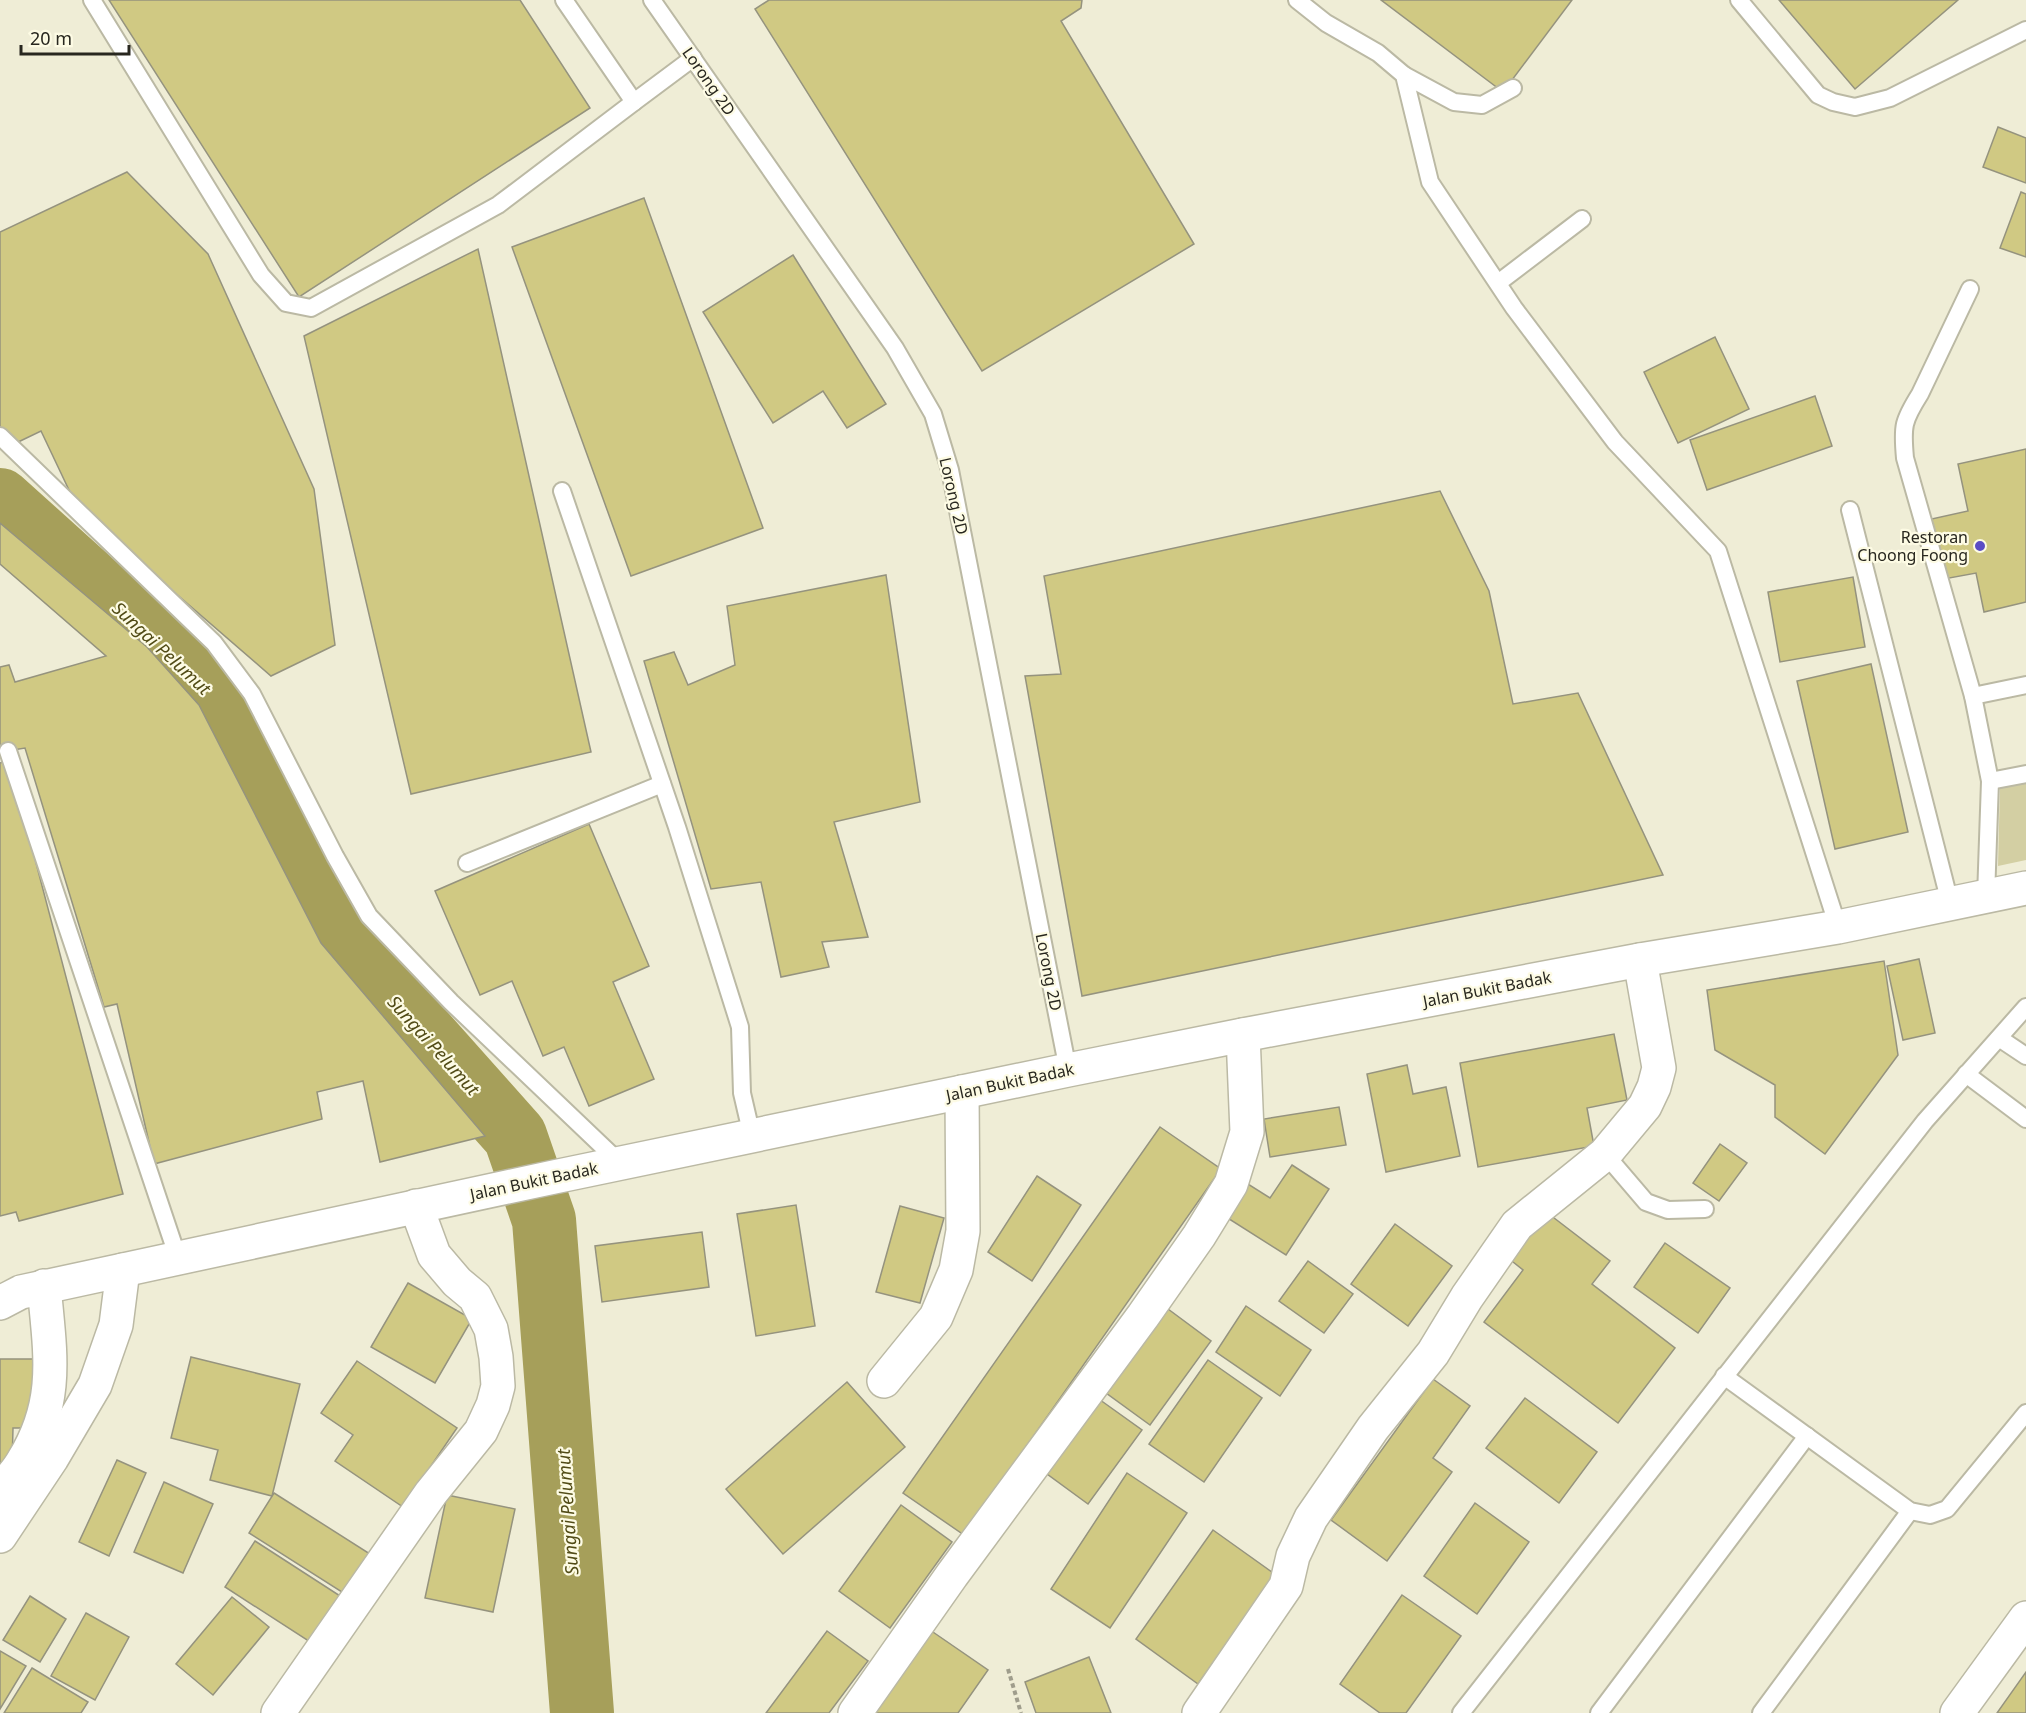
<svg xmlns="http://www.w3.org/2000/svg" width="2026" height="1713" font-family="'Noto Sans',sans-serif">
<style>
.green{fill:#d3cfa3}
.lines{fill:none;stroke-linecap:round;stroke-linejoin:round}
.river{stroke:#a69f5a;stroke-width:64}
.building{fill:#d0c983;stroke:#95937e;stroke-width:1.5}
.service-casing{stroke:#bbb9a4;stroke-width:20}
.minor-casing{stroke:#bbb9a4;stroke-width:36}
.secondary-casing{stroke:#bbb9a4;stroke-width:36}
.path{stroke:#9f9d8c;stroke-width:4;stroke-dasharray:4.5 3;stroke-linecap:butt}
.service{stroke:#fff;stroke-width:16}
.minor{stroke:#fff;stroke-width:33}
.secondary{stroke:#fff;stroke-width:33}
.poi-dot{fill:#5b4dc5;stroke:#fdfbe4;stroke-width:2}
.labels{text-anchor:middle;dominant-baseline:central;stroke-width:4.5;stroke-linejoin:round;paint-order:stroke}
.street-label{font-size:16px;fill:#28271f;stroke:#fdfbe4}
.poi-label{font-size:16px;fill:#28271f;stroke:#fdfbe4;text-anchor:end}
.water-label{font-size:18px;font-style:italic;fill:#514b16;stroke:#fdfbe4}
</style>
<rect width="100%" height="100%" fill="#efedd6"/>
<polygon class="green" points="2026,783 2026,860 1998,866 2000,788"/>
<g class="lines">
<polyline class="river" points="0,500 210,689 344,944 515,1136 544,1220 582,1713"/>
</g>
<g class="building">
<polygon points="109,0 520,0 590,108 299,297"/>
<polygon points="769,0 1082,0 1081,8 1061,21 1194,244 982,371 755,9"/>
<polygon points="1381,0 1572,0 1503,92"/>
<polygon points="1779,0 1958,0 1855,89"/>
<polygon points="1998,127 2026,138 2026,183 1983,167"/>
<polygon points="127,172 208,254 314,489 335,645 271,676 78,509 41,431 14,444 0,430 0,232"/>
<polygon points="2021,192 2026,194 2026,257 2000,248"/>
<polygon points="644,198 763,528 631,576 512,247"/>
<polygon points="478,249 591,752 411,794 304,336"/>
<polygon points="793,255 886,404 847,428 823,391 773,423 703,312"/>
<polygon points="1715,337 1749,409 1678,443 1644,372"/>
<polygon points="1815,396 1832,446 1707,490 1690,440"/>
<polygon points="2026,449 2026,602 1984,612 1976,573 1944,579 1927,520 1968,511 1958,464"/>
<polygon points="1440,491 1489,591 1513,704 1578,693 1663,875 1082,996 1025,676 1061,674 1044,576"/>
<polygon points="0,523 147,647 199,705 321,943 485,1136 380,1162 363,1081 317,1092 322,1119 154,1164 117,1004 104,1007 25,748 0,752 0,667 9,665 15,682 106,656 0,564"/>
<polygon points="886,575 920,802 834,822 868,937 822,942 829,967 781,977 761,882 711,889 644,661 674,652 688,685 735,665 727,606"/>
<polygon points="1853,577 1865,647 1780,662 1768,592"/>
<polygon points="1871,664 1908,832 1835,849 1797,681"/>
<polygon points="9,760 123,1194 19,1221 16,1212 0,1216 0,763"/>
<polygon points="589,824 649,966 613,982 654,1079 589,1106 564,1047 543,1056 512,981 480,995 435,891"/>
<polygon points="1919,959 1935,1033 1903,1040 1887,966"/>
<polygon points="1884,961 1898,1055 1825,1154 1775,1117 1775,1085 1715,1050 1707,990"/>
<polygon points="1614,1034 1627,1100 1587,1108 1594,1146 1478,1167 1460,1063"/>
<polygon points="1407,1065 1413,1094 1446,1087 1460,1156 1386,1172 1367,1074"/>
<polygon points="1339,1107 1346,1145 1270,1157 1264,1119"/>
<polygon points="1160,1127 1221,1169 964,1535 903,1493"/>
<polygon points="1720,1144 1747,1163 1719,1201 1693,1183"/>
<polygon points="1292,1165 1329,1189 1286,1255 1226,1217 1248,1184 1270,1198"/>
<polygon points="1037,1176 1081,1205 1032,1281 988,1252"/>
<polygon points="796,1205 815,1326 756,1336 737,1214"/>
<polygon points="900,1206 944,1218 920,1303 876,1292"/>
<polygon points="1545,1211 1610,1261 1592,1284 1675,1348 1618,1423 1484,1322 1523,1270 1508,1258"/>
<polygon points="1395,1224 1452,1266 1408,1326 1351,1284"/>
<polygon points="702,1232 709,1287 602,1302 595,1246"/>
<polygon points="1665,1243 1730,1288 1698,1333 1634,1287"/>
<polygon points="1308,1261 1353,1294 1324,1333 1279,1301"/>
<polygon points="408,1283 472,1319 435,1383 371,1347"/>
<polygon points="1164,1306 1211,1341 1150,1425 1102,1390"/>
<polygon points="1246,1306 1311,1350 1280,1396 1216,1352"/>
<polygon points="191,1357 300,1384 272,1496 210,1480 218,1450 171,1438"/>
<polygon points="0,1359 41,1359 40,1428 13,1428 12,1468 0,1467"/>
<polygon points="1208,1360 1262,1398 1204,1482 1149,1444"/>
<polygon points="357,1361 457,1428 403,1507 335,1461 353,1435 321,1413"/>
<polygon points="1433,1379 1470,1406 1433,1458 1452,1472 1387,1561 1331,1520"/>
<polygon points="847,1382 905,1447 783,1554 726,1489"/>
<polygon points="1096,1397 1142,1430 1088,1504 1043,1471"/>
<polygon points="1525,1398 1597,1452 1559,1503 1486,1448"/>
<polygon points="117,1460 146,1473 109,1556 79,1542"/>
<polygon points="1127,1473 1187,1513 1110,1628 1051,1589"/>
<polygon points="164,1482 213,1504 183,1573 134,1552"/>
<polygon points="274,1493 370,1554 345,1594 249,1533"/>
<polygon points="447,1495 515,1509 493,1612 425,1598"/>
<polygon points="1475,1503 1529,1542 1477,1614 1424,1576"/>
<polygon points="901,1505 952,1542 890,1628 839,1591"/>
<polygon points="1213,1530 1276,1575 1198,1684 1136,1639"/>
<polygon points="255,1541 351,1603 321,1649 225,1587"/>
<polygon points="1402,1595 1461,1636 1406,1713 1380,1713 1340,1684"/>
<polygon points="30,1596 66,1619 40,1662 3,1640"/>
<polygon points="232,1597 269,1627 213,1695 176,1664"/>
<polygon points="86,1613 129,1637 95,1700 51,1676"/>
<polygon points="930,1630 988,1670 958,1713 872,1713"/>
<polygon points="827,1631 868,1661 829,1713 766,1713"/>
<polygon points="0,1651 26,1666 0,1709"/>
<polygon points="1089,1657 1111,1713 1036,1713 1025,1682"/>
<polygon points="32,1668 88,1702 81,1713 4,1713"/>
<polygon points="2026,1672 2026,1713 1997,1713"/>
</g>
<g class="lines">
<defs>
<g id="service">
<polyline points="92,0 261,275 286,303 311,308 498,205 634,102 564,0"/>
<polyline points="652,0 895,348 933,414 950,470 1068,1070"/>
<polyline points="1297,0 1326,23 1378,53 1404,75 1430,182 1514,308 1615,442 1718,551 1838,927"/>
<polyline points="1739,0 1818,95 1833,102 1855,107 1890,98 2026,30"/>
<polyline points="1404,75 1454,102 1482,105 1513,88"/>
<polyline points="634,102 693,58"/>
<polyline points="1498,283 1582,219"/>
<path d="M1970,289L1920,394C1903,421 1902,426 1905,458L1973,696L1990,781L1986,897"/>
<polyline points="0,436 214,643 252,694 335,856 369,916 451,1002 620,1163"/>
<polyline points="562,491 677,827 740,1027 742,1093 752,1136"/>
<polyline points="1850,510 1950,903"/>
<polyline points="1973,696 2026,685"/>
<polyline points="8,751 178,1258"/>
<polyline points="1990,781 2026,774"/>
<polyline points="467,863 662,784"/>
<polyline points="1999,1038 2026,1056"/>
<polyline points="1966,1074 2026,1119"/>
<polyline points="1605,1154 1646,1202 1668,1210 1705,1209"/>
<polyline points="1724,1376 1910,1511 1930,1515 1947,1509 2026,1413"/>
<polyline points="1461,1713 1925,1121 2026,1007"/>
<polyline points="1599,1713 1807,1436"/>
<polyline points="1761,1713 1910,1511"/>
</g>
<g id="minor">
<polyline points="884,1381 936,1317 956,1270 963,1231 962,1092"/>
<path d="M0,1490C8,1481 17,1472 23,1461C60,1401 50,1353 44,1286"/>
<polyline points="0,1536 52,1458 95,1385 116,1325 123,1270"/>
<polyline points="278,1713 431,1493 481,1431 493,1405 498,1386 496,1357 491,1329 475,1297 457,1282 434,1255 416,1206"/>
<polyline points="855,1713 952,1575 1143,1316 1199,1236 1231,1184 1247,1132 1243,1035"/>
<polyline points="1199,1713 1286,1586 1293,1556 1311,1518 1373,1428 1433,1353 1467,1297 1517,1225 1605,1154 1645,1106 1654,1087 1659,1068 1640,960"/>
<polyline points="1957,1713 2026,1618"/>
</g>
<polyline id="secondary" points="0,1303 21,1292 554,1177 1068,1070 1243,1035 1640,960 1838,927 2026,888"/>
</defs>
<use href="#service" class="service-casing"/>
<use href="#minor" class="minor-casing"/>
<use href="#secondary" class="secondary-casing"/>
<polyline class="path" points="1008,1669 1021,1713"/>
<use href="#service" class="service"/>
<use href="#minor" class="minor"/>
<use href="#secondary" class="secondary"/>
</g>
<circle class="poi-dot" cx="1980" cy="546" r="6"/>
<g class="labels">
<g class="street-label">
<text transform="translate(709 81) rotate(55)">Lorong 2D</text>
<text transform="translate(954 496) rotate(77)">Lorong 2D</text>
<text transform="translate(1049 972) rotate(79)">Lorong 2D</text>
<text transform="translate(1487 989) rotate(-11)">Jalan Bukit Badak</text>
<text transform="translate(1010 1082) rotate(-12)">Jalan Bukit Badak</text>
<text transform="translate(534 1181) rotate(-12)">Jalan Bukit Badak</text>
</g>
<g class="poi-label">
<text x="1968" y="537">Restoran<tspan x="1968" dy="18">Choong Foong</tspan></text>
</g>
<g class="water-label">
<text transform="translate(162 648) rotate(43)">Sungai Pelumut</text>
<text transform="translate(434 1045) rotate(48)">Sungai Pelumut</text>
<text transform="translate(567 1512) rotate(-94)">Sungai Pelumut</text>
</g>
</g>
<path d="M21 45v9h108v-9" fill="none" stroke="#28271f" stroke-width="3"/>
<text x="30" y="45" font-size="18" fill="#28271f" stroke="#fdfbe4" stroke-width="4.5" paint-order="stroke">20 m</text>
</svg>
